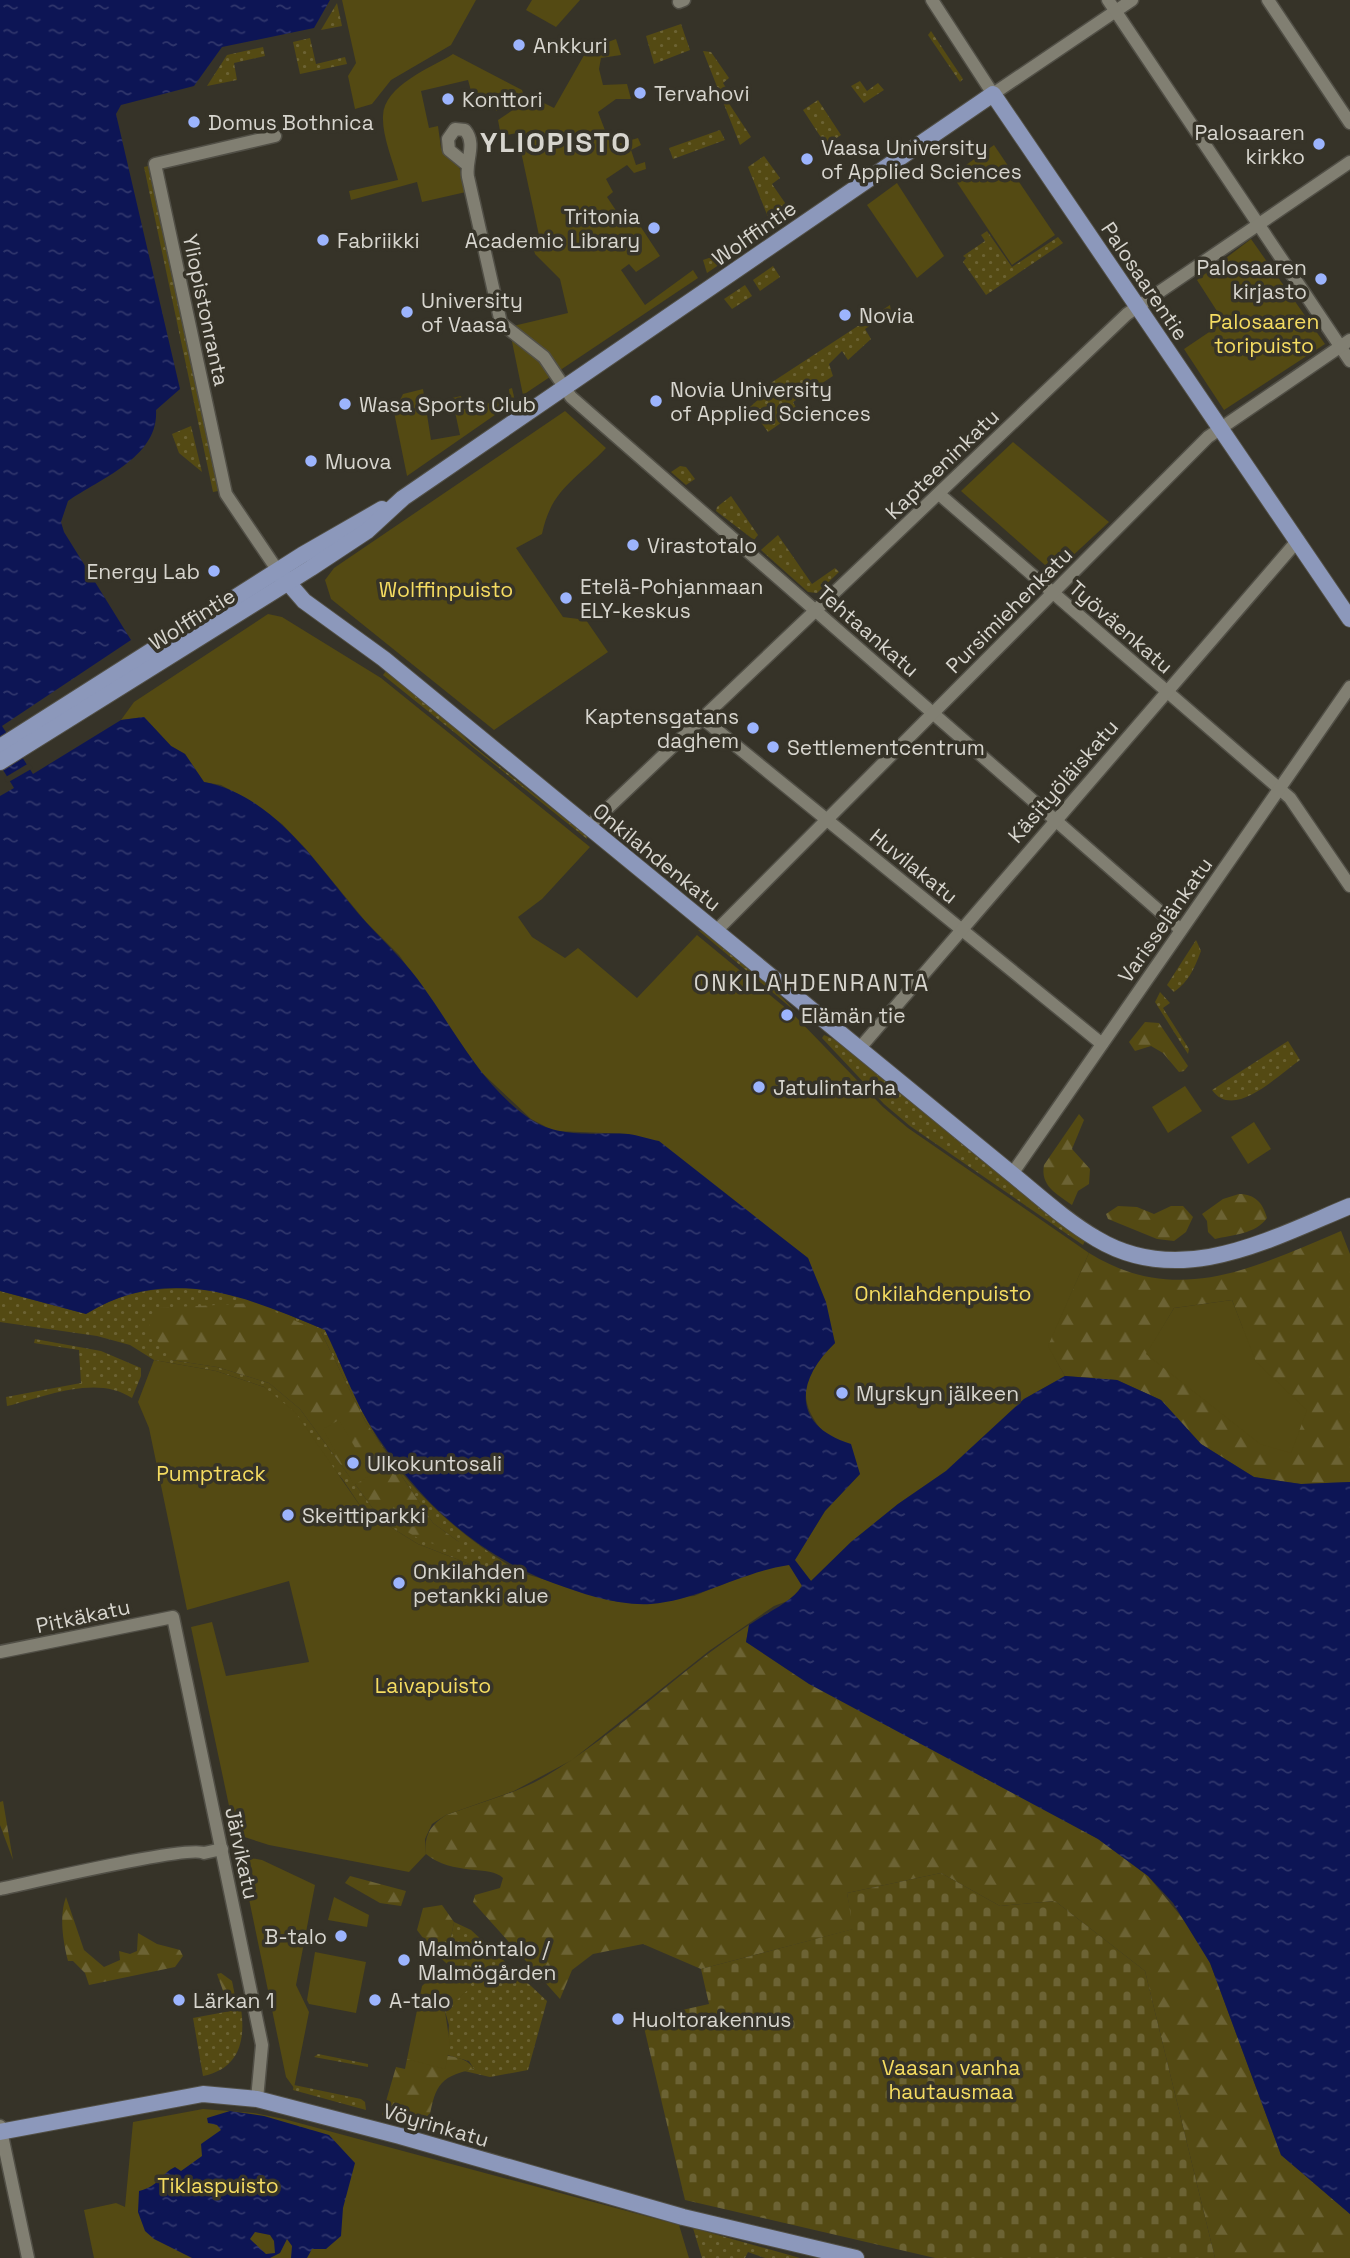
<svg xmlns="http://www.w3.org/2000/svg" width="1350" height="2258" font-family="'Space Grotesk',sans-serif">
<style>
.grass{fill:url(#grass-dots);fill-rule:evenodd}
.forest{fill:url(#forest-firs);fill-rule:evenodd}
.cemetery{fill:url(#cemetery-stones)}
.green{fill:#544a13}
.water{fill:url(#water-ripples);fill-rule:evenodd}
.pier{fill:#363328}
.lines{fill:none;stroke-linecap:round;stroke-linejoin:round}
.minor-casing{stroke:#514f46;stroke-width:15}
.major-casing{stroke:#514f46;stroke-width:18}
.minor{stroke:#817f72;stroke-width:12}
.major{stroke:#8c98bb;stroke-width:16}
.poi-dot{fill:#9cb4fd;stroke:#363328;stroke-width:2.5}
.labels{text-anchor:middle;dominant-baseline:central;stroke-width:7;stroke-linejoin:round;paint-order:stroke}
.poi-label{font-size:21px;fill:#d7d5ce;stroke:#363328;text-anchor:start}
.street-label{font-size:21px;fill:#d7d5ce;stroke:#363328}
.park-label{font-size:21px;fill:#f5dc61;stroke:#363328}
.neighbourhood-label{font-size:23px;letter-spacing:2px;fill:#d7d5ce;stroke:#363328}
.district-label{font-size:28px;font-weight:bold;letter-spacing:2px;fill:#d7d5ce;stroke:#363328}
</style>
<defs>
<pattern id="grass-dots" width="8" height="8" patternUnits="userSpaceOnUse" patternTransform="scale(1.75)"><rect width="8" height="8" fill="#544a13"/><path d="M2 2h.1M6 6h.1" fill="none" stroke="#6c6334" stroke-width="1.8" stroke-linecap="round"/></pattern>
<pattern id="forest-firs" width="22" height="20" patternUnits="userSpaceOnUse" patternTransform="scale(1.75)"><rect width="22" height="20" fill="#544a13"/><path d="M5 1l3.5 6h-7zM16 11l3.5 6h-7z" fill="#6c6334"/></pattern>
<pattern id="cemetery-stones" width="16" height="16" patternUnits="userSpaceOnUse" patternTransform="scale(1.75)"><rect width="16" height="16" fill="#544a13"/><path d="M2 7V4a2 2 0 0 1 4 0v3zM10 15v-3a2 2 0 0 1 4 0v3z" fill="#6c6334"/></pattern>
<pattern id="water-ripples" width="26" height="14" patternUnits="userSpaceOnUse" patternTransform="scale(1.75)"><rect width="26" height="14" fill="#0d1555"/><path d="M2 4q2-2 4 0t4 0M15 11q2-2 4 0t4 0" fill="none" stroke="#30366c"/></pattern>
</defs>
<rect width="100%" height="100%" fill="#363328"/>
<g class="grass">
<polygon points="337,3 342,26 321,30"/>
<polygon points="681,24 690,50 654,64 646,36"/>
<polygon points="931,31 963,79 960,82 928,35"/>
<polygon points="310,38 316,64 345,57 347,64 300,74 293,42"/>
<polygon points="263,47 265,56 234,63 237,80 207,86 227,55"/>
<polygon points="703,51 711,52 729,78 723,83 733,99 728,102 751,137 740,145"/>
<polygon points="860,81 867,91 878,83 884,90 864,103 851,86"/>
<polygon points="818,100 841,135 826,145 803,110"/>
<polygon points="720,130 725,140 673,159 669,148"/>
<polygon points="764,156 780,178 772,184 792,213 772,227 748,167"/>
<polygon points="148,166 218,491 213,492 144,167"/>
<polygon points="987,231 1012,267 1058,237 1063,243 986,295 963,262 966,258 963,256 985,241 981,235"/>
<polygon points="738,248 739,251 707,273 703,260"/>
<polygon points="773,266 780,277 760,291 753,280"/>
<polygon points="745,285 752,296 732,309 724,299"/>
<polygon points="890,305 891,312 865,329 871,339 848,360 842,351 829,364 833,376 793,402 798,411 768,432 750,407 761,397 757,392"/>
<polygon points="191,426 202,472 179,453 172,434"/>
<polygon points="680,466 686,467 695,479 686,485 671,472"/>
<polygon points="731,496 758,535 754,540 716,511 717,507"/>
<polygon points="778,535 812,584 835,568 839,572 817,593 808,592 761,550"/>
<polygon points="386,671 453,725 472,745 587,836 587,839 383,675"/>
<polygon points="698,930 704,931 770,985 796,1012"/>
<path d="M1196,940L1201,951C1194,969 1189,981 1174,992L1167,985Z"/>
<polygon points="1160,992 1170,1003 1163,1008 1189,1049 1188,1054 1155,1002"/>
<polygon points="824,1035 836,1040 1085,1241 1083,1245 910,1126 884,1104 822,1038"/>
<path d="M1288,1041L1300,1060C1278,1075 1234,1121 1212,1090Z"/>
<path d="M202,1288L256,1301L325,1330C339,1359 351,1389 366,1418C398,1481 455,1533 515,1569L491,1563L485,1570L418,1544L363,1510L343,1480L264,1387L216,1371L154,1360L130,1345L97,1336L0,1322V1291L86,1314C129,1288 154,1289 202,1288ZM321,1332L365,1421L433,1523L459,1542L377,1514L300,1409L269,1383L217,1367L171,1360Z"/>
<path d="M35,1339L101,1351L141,1368V1376L132,1398C96,1374 45,1397 7,1406L6,1397L81,1383L79,1350L34,1343Z"/>
<polygon points="454,1922 471,1930 547,2001 528,2070 490,2077 464,2071 474,2069 469,2061 447,2055 449,2025 445,2011 471,1986 432,1950 451,1937"/>
<path d="M241,2009C246,2042 238,2069 203,2076L193,2018Z"/>
<polygon points="318,2054 368,2064 368,2067 314,2057"/>
<polygon points="294,2085 361,2099 365,2102 366,2110 293,2090"/>
<polygon points="693,2228 800,2258 765,2258 748,2252 745,2258 702,2258"/>
</g>
<g class="forest">
<polygon points="1145,1022 1159,1023 1188,1066 1184,1071 1179,1072 1163,1053 1151,1046 1135,1051 1129,1042"/>
<path d="M1079,1114L1084,1120L1072,1149L1090,1169L1089,1184L1078,1191L1072,1205C1057,1194 1040,1186 1044,1165Z"/>
<path d="M1239,1194C1255,1194 1263,1203 1267,1218C1256,1234 1232,1235 1215,1239L1208,1232L1207,1221L1202,1214L1223,1199Z"/>
<polygon points="1118,1206 1137,1207 1154,1214 1171,1206 1183,1206 1193,1217 1186,1232 1174,1241 1157,1239 1108,1219 1106,1214"/>
<path d="M1341,1231L1350,1254V1482L1301,1484L1254,1477L1201,1444L1161,1400L1117,1380L1065,1376L1047,1346L1089,1253C1178,1308 1255,1267 1341,1231ZM1232,1300L1243,1329L1165,1367L1147,1354L1174,1308Z"/>
<polygon points="255,1303 321,1332 365,1421 433,1523 459,1542 455,1551 421,1540 377,1514 300,1409 269,1383 217,1367 171,1360 148,1328 158,1308"/>
<path d="M749,1625L746,1642L1098,1839L1148,1876L1192,1930L1210,1963L1281,2155L1350,2214V2258H1215L1145,1971L1055,1901L1000,1906L941,1873L847,1893L854,1929L701,1969L643,1944L593,1954L572,1970L560,1999L473,1902L475,1895L500,1888L503,1878C491,1865 452,1876 426,1854C424,1835 430,1826 446,1815C479,1803 515,1794 546,1776C619,1733 678,1671 749,1625Z"/>
<polygon points="3,1801 13,1860 0,1825 0,1802"/>
<polygon points="350,1876 406,1891 401,1906 380,1903 345,1883"/>
<path d="M66,1897L84,1950L104,1967L120,1960L119,1951L130,1954L137,1951L138,1933L157,1944L180,1950L183,1956L175,1967L89,1985L85,1973L73,1961H68C63,1941 59,1916 66,1897Z"/>
<polygon points="442,1905 454,1922 451,1937 432,1950 417,1930 423,1908"/>
<polygon points="221,1973 232,1981 235,1996 229,2001 226,1999 217,1974"/>
<path d="M432,2055C445,2055 467,2056 474,2069C436,2077 435,2088 428,2125L382,2115L396,2067L405,2069L407,2059Z"/>
</g>
<polygon class="cemetery" points="941,1873 1000,1906 1055,1901 1145,1971 1215,2258 935,2258 685,2200 642,2019 709,2004 701,1969 853,1929 847,1893"/>
<g class="green">
<polygon points="342,0 476,0 451,45 391,80 372,104 355,109 348,76 356,63"/>
<polygon points="532,0 580,0 556,27 526,10"/>
<polygon points="616,39 621,55 601,58 599,69 603,85 627,84 631,99 616,99 598,112 611,146 638,138 641,145 631,150 636,165 645,162 646,169 634,173 627,165 606,179 613,192 607,197 619,215 629,209 660,256 636,272 629,264 621,270 645,305 693,270 698,278 523,395 509,327 568,313 560,279 535,254 532,242 540,240 517,133 501,136 498,120 532,97 554,108 587,50"/>
<path d="M453,54L522,90L523,93L496,111L494,102L475,105L468,80L421,91L429,128L438,126L441,148L459,166L466,192L422,202L417,182L351,200L349,191L398,180C393,161 382,136 383,116C384,85 431,68 453,54Z"/>
<polygon points="994,145 1055,235 1012,265 952,175"/>
<polygon points="897,183 944,256 917,278 867,205"/>
<polygon points="1251,239 1325,344 1224,410 1184,349 1224,322 1197,280"/>
<polygon points="512,388 515,401 407,476 394,412 403,394 423,389 431,440 460,435 452,398 461,396 464,409 510,398 509,389"/>
<path d="M565,411L606,448C577,479 551,489 542,534L516,548L563,617L586,620L608,652L494,730L331,599L325,580L334,568Z"/>
<polygon points="1013,442 1109,522 1054,573 961,491"/>
<path d="M268,614L282,617L381,678L590,847L542,899L518,917L532,937L565,958L578,948L637,998L697,935L793,1014L883,1107L908,1128L1089,1253L1048,1346L1065,1376L1024,1399L946,1471L898,1504L851,1542L811,1581L794,1561L825,1511L860,1474C820,1425 775,1401 835,1343L808,1258L708,1182L629,1134L554,1131L531,1119L480,1071L399,955L366,922L306,849L282,824L243,797L221,785L204,782L185,754L171,746L144,717L121,720L134,702Z"/>
<polygon points="1185,1086 1202,1111 1168,1133 1152,1107"/>
<polygon points="1254,1122 1271,1149 1248,1164 1231,1137"/>
<polygon points="1232,1300 1256,1362 1307,1410 1291,1453 1260,1444 1146,1354 1174,1308"/>
<polygon points="154,1360 216,1371 264,1387 295,1412 363,1510 418,1544 485,1570 490,1563 618,1602 694,1596 754,1571 789,1564 802,1585 793,1599 774,1606 709,1651 572,1760 514,1791 446,1815 432,1824 425,1839 426,1854 409,1872 269,1845 235,1834 191,1627 212,1622 226,1676 309,1662 289,1581 187,1610 149,1428 138,1402"/>
<polygon points="339,1420 371,1475 354,1485 323,1429"/>
<polygon points="240,1856 262,1860 315,1885 296,1985 309,2012 294,2088 286,2077"/>
<polygon points="334,1897 369,1915 367,1927 328,1920"/>
<polygon points="315,1952 366,1962 356,2013 309,2004 307,2000"/>
<polygon points="441,1968 454,1969 472,1986 445,2011 450,2045 445,2069 407,2059 422,1986"/>
<polygon points="203,2109 254,2113 284,2119 679,2225 689,2258 94,2258 84,2210 116,2203 125,2207 133,2122"/>
</g>
<g class="water">
<path d="M0,0H330L314,28L222,47L194,86L121,105L116,114L180,389L156,410C159,457 101,478 68,501L61,522L64,532L131,640L2,726L33,774L121,720L144,717L171,746L185,754L204,782C277,796 319,869 365,921C385,943 407,963 424,988C457,1034 483,1087 530,1119C560,1139 595,1132 628,1134C638,1135 649,1139 659,1141L808,1258L826,1302L835,1343C795,1381 792,1426 851,1444L860,1474L825,1511L795,1560L811,1581L851,1542L898,1504L946,1471L1024,1399L1065,1376L1117,1380L1161,1400L1201,1444L1254,1477L1301,1484L1350,1482V2214L1281,2155L1210,1963L1173,1903L1148,1876L1098,1839L809,1684L746,1642L749,1625C767,1612 791,1603 802,1586L789,1565C741,1572 699,1600 651,1604C618,1606 583,1594 553,1583C471,1552 414,1496 368,1422C351,1393 340,1360 325,1330C245,1296 168,1264 86,1314L0,1291V796L14,788L0,765Z"/>
<path d="M230,2111L264,2116L329,2135L355,2163L343,2208L341,2236L326,2249H312L307,2258H291L292,2246L287,2239L280,2253L270,2258H192L154,2239L145,2231L138,2212L139,2191C160,2186 159,2175 175,2167L181,2171L202,2156L201,2144L221,2130L217,2125L208,2123L207,2118ZM255,2232L270,2235L274,2241L275,2253L266,2254L250,2239Z"/>
</g>
<polygon class="pier" points="29,763 33,768 7,783 4,778"/>
<g class="lines">
<defs>
<g id="minor">
<polyline points="932,0 993,94 1132,0"/>
<polyline points="1108,0 1350,361"/>
<polyline points="1268,0 1350,123"/>
<polyline points="679,2 684,0"/>
<polyline points="275,136 155,164 226,494 278,571"/>
<path d="M465,163L449,150L448,139L455,129L465,130C477,144 465,161 468,177L501,323L544,357L571,397L1181,930"/>
<polyline points="939,494 1290,798 1350,886"/>
<polyline points="702,718 1102,1044"/>
<polyline points="588,827 1127,314 1350,162"/>
<polyline points="715,932 1208,437 1350,340"/>
<polyline points="859,1049 1298,540"/>
<polyline points="1012,1174 1350,687"/>
<polyline points="0,1652 173,1617 262,2045 257,2099"/>
<path d="M0,1889C29,1883 189,1845 204,1853L222,1849"/>
<polyline points="0,2126 28,2258"/>
</g>
<g id="major">
<path d="M278,571L304,601L384,659L1012,1174C1039,1196 1066,1221 1097,1239C1181,1289 1270,1239 1350,1206"/>
<polyline points="0,747 302,555 382,509"/>
<polyline points="0,762 311,568 367,531 403,498 993,94 1350,619"/>
<polyline points="0,2132 203,2094 257,2099 400,2136 683,2217 856,2258"/>
</g>
</defs>
<use href="#minor" class="minor-casing"/>
<use href="#major" class="major-casing"/>
<use href="#minor" class="minor"/>
<use href="#major" class="major"/>
</g>
<g class="poi-dot">
<circle cx="519" cy="45" r="7"/>
<circle cx="640" cy="93" r="7"/>
<circle cx="448" cy="99" r="7"/>
<circle cx="194" cy="122" r="7"/>
<circle cx="1319" cy="144" r="7"/>
<circle cx="807" cy="159" r="7"/>
<circle cx="654" cy="228" r="7"/>
<circle cx="323" cy="240" r="7"/>
<circle cx="1321" cy="279" r="7"/>
<circle cx="407" cy="312" r="7"/>
<circle cx="845" cy="315" r="7"/>
<circle cx="656" cy="401" r="7"/>
<circle cx="345" cy="404" r="7"/>
<circle cx="311" cy="461" r="7"/>
<circle cx="633" cy="545" r="7"/>
<circle cx="214" cy="571" r="7"/>
<circle cx="566" cy="598" r="7"/>
<circle cx="753" cy="728" r="7"/>
<circle cx="773" cy="747" r="7"/>
<circle cx="787" cy="1015" r="7"/>
<circle cx="759" cy="1087" r="7"/>
<circle cx="842" cy="1393" r="7"/>
<circle cx="353" cy="1463" r="7"/>
<circle cx="288" cy="1515" r="7"/>
<circle cx="399" cy="1583" r="7"/>
<circle cx="341" cy="1936" r="7"/>
<circle cx="404" cy="1960" r="7"/>
<circle cx="179" cy="2000" r="7"/>
<circle cx="375" cy="2000" r="7"/>
<circle cx="618" cy="2019" r="7"/>
</g>
<g class="labels">
<g class="poi-label">
<text x="533" y="45">Ankkuri</text>
<text x="654" y="93">Tervahovi</text>
<text x="462" y="99">Konttori</text>
<text x="208" y="122">Domus Bothnica</text>
<text x="1305" y="132" text-anchor="end">Palosaaren<tspan x="1305" dy="24">kirkko</tspan></text>
<text x="821" y="147">Vaasa University<tspan x="821" dy="24">of Applied Sciences</tspan></text>
<text x="640" y="216" text-anchor="end">Tritonia<tspan x="640" dy="24">Academic Library</tspan></text>
<text x="337" y="240">Fabriikki</text>
<text x="1307" y="267" text-anchor="end">Palosaaren<tspan x="1307" dy="24">kirjasto</tspan></text>
<text x="421" y="300">University<tspan x="421" dy="24">of Vaasa</tspan></text>
<text x="859" y="315">Novia</text>
<text x="670" y="389">Novia University<tspan x="670" dy="24">of Applied Sciences</tspan></text>
<text x="359" y="404">Wasa Sports Club</text>
<text x="325" y="461">Muova</text>
<text x="647" y="545">Virastotalo</text>
<text x="200" y="571" text-anchor="end">Energy Lab</text>
<text x="580" y="586">Etelä-Pohjanmaan<tspan x="580" dy="24">ELY-keskus</tspan></text>
<text x="739" y="716" text-anchor="end">Kaptensgatans<tspan x="739" dy="24">daghem</tspan></text>
<text x="787" y="747">Settlementcentrum</text>
<text x="801" y="1015">Elämän tie</text>
<text x="773" y="1087">Jatulintarha</text>
<text x="856" y="1393">Myrskyn jälkeen</text>
<text x="367" y="1463">Ulkokuntosali</text>
<text x="302" y="1515">Skeittiparkki</text>
<text x="413" y="1571">Onkilahden<tspan x="413" dy="24">petankki alue</tspan></text>
<text x="327" y="1936" text-anchor="end">B-talo</text>
<text x="418" y="1948">Malmöntalo /<tspan x="418" dy="24">Malmögården</tspan></text>
<text x="193" y="2000">Lärkan 1</text>
<text x="389" y="2000">A-talo</text>
<text x="632" y="2019">Huoltorakennus</text>
</g>
<g class="street-label">
<text transform="translate(754 233) rotate(-35)">Wolffintie</text>
<text transform="translate(1145 281) rotate(56)">Palosaarentie</text>
<text transform="translate(206 310) rotate(78)">Yliopistonranta</text>
<text transform="translate(942 464) rotate(-44)">Kapteeninkatu</text>
<text transform="translate(1009 610) rotate(-45)">Pursimiehenkatu</text>
<text transform="translate(192 619) rotate(-32)">Wolffintie</text>
<text transform="translate(1121 627) rotate(41)">Työväenkatu</text>
<text transform="translate(868 631) rotate(41)">Tehtaankatu</text>
<text transform="translate(1063 781) rotate(-49)">Käsityöläiskatu</text>
<text transform="translate(657 857) rotate(39)">Onkilahdenkatu</text>
<text transform="translate(914 866) rotate(39)">Huvilakatu</text>
<text transform="translate(1165 920) rotate(-55)">Varisselänkatu</text>
<text transform="translate(83 1616) rotate(-12)">Pitkäkatu</text>
<text transform="translate(242 1853) rotate(78)">Järvikatu</text>
<text transform="translate(436 2125) rotate(16)">Vöyrinkatu</text>
</g>
<g class="park-label">
<text x="1264" y="321">Palosaaren<tspan x="1264" dy="24">toripuisto</tspan></text>
<text x="446" y="589">Wolffinpuisto</text>
<text x="943" y="1293">Onkilahdenpuisto</text>
<text x="211" y="1473">Pumptrack</text>
<text x="433" y="1685">Laivapuisto</text>
<text x="951" y="2067">Vaasan vanha<tspan x="951" dy="24">hautausmaa</tspan></text>
<text x="218" y="2185">Tiklaspuisto</text>
</g>
<g class="neighbourhood-label">
<text x="812" y="983">ONKILAHDENRANTA</text>
</g>
<g class="district-label">
<text x="556" y="142">YLIOPISTO</text>
</g>
</g>
</svg>
